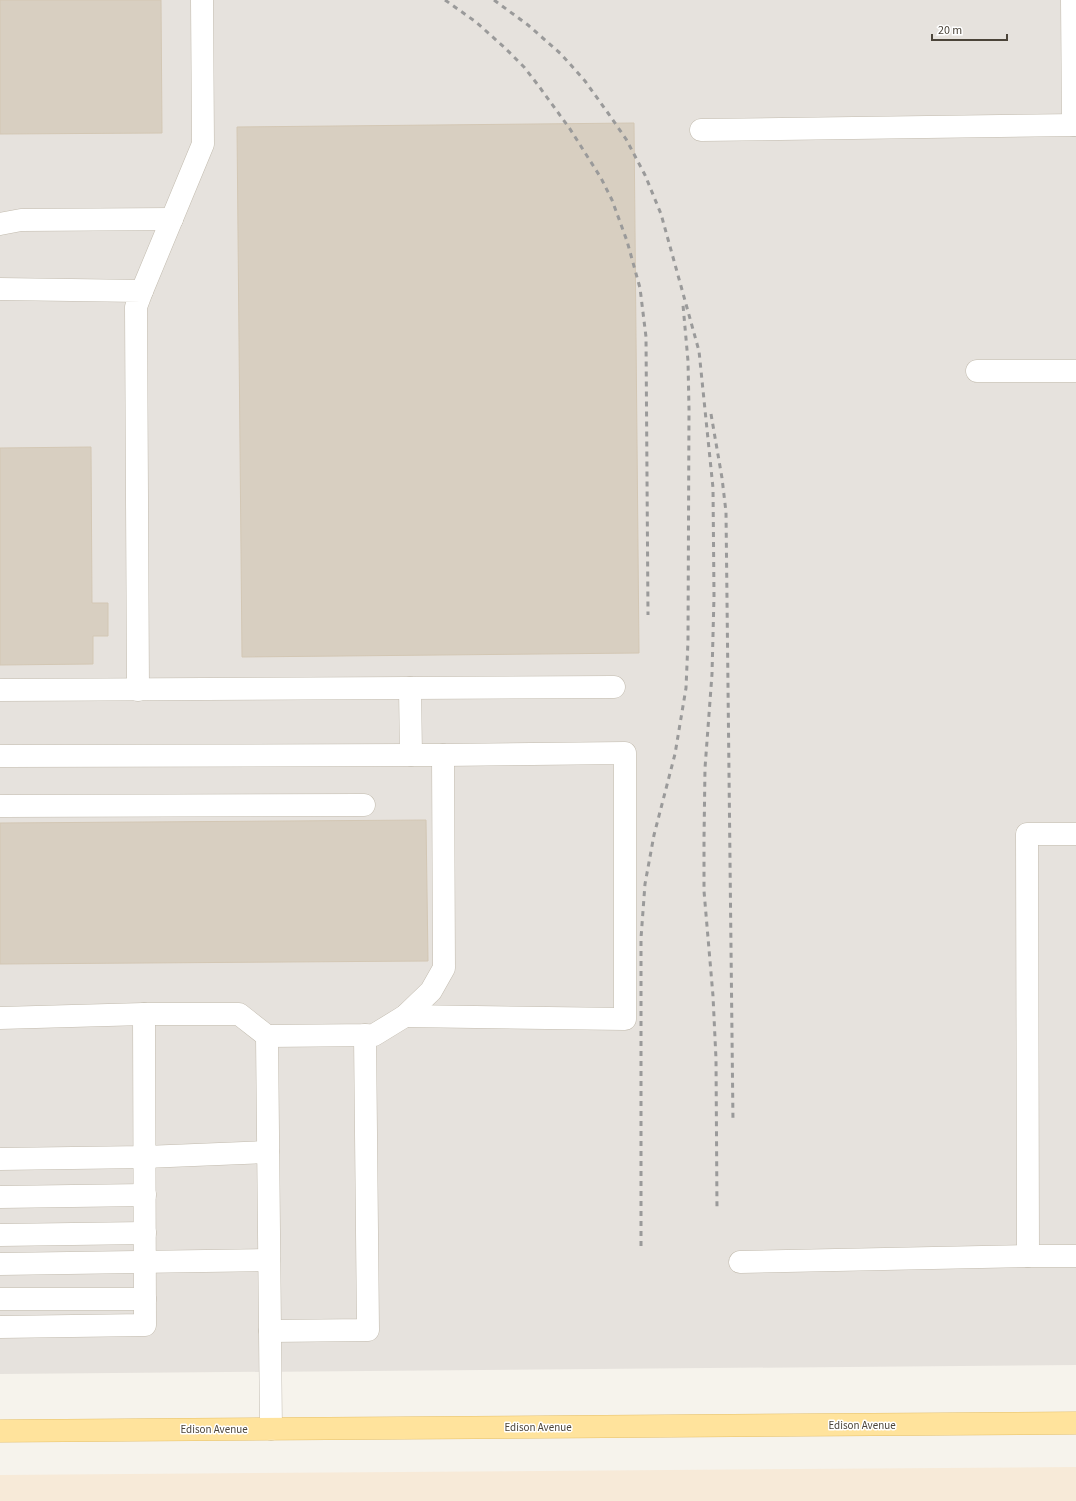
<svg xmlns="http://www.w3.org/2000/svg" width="1076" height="1501" font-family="'Source Sans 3',sans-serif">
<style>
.commercial{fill:#f7ead8}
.industrial{fill:#e6e2dd}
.building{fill:#d8cfc1;stroke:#d3c7b4}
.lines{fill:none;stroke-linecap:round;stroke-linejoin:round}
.minor-casing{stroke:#c2bbae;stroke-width:23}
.major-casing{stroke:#e6c16a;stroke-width:23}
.minor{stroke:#fff;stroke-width:22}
.major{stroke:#ffe39c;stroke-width:22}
.rail{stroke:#9a9a9a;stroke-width:3;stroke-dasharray:5 5;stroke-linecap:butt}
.labels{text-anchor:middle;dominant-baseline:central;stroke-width:3;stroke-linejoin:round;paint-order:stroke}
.street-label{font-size:11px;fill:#4b4439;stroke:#fff}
</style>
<rect width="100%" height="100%" fill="#f6f3ec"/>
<polygon class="commercial" points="1076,1467 1076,1501 0,1501 0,1475"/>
<polygon class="industrial" points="0,0 1076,0 1076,1365 0,1374"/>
<g class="building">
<polygon points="0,0 161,0 162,133 0,134"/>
<polygon points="634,123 639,653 242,657 237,127"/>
<polygon points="91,447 92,603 108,603 108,636 93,636 93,664 0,665 0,448"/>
<polygon points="426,820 428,961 0,964 0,823"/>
</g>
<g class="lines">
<defs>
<g id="minor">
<polyline points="1072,0 1073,125"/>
<polyline points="701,130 1076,125"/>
<polyline points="0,224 21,220 172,219"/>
<polyline points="0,289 142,291 136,307 138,690"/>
<polyline points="142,291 203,144 202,0"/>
<polyline points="977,371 1076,371"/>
<polyline points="0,690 614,687"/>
<polyline points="0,756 411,755"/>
<polyline points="0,806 364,805"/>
<polyline points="1076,834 1027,834 1028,1256 1076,1256"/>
<polyline points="405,1016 625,1019 625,753 443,755"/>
<polyline points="0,1018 144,1014 239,1014 267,1036 271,1429"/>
<polyline points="267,1036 374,1035 405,1016 431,991 444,968 443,755 411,755 410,688"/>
<polyline points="0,1159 145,1157 268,1152"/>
<polyline points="0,1197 145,1195"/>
<polyline points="0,1235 145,1233"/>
<polyline points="740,1262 1028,1256"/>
<polyline points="0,1264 269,1260"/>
<polyline points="0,1299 145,1299"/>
<polyline points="0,1327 145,1325 144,1014"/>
<polyline points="270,1331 368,1330 365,1035"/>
</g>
<polyline id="major" points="0,1431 1076,1423"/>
</defs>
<use href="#minor" class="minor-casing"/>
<use href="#major" class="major-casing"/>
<use href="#minor" class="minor"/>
<use href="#major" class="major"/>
<g class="rail">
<polyline points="445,0 476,22 505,48 524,67 538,85 570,129 601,178 612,200 627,241 640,288 646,337 648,615"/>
<polyline points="494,0 528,25 561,54 585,81 608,113 626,139 645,175 661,214 699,351 713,488 714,596 712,674 705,768 704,839 704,891 713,996 716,1059 717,1211"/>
<polyline points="711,414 722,478 726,512 733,1122"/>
<polyline points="641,1246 641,938 645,884 654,835 675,754 686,688 688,641 689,409 688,361 683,305"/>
</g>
</g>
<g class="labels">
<g class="street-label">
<text x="862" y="1425">Edison Avenue</text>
<text x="538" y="1427">Edison Avenue</text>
<text x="214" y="1429">Edison Avenue</text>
</g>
</g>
<path d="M932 34v6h75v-6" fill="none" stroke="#4b4439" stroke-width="2"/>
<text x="938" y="34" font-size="12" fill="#4b4439" stroke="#ffffff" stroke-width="3" paint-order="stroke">20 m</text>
</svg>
